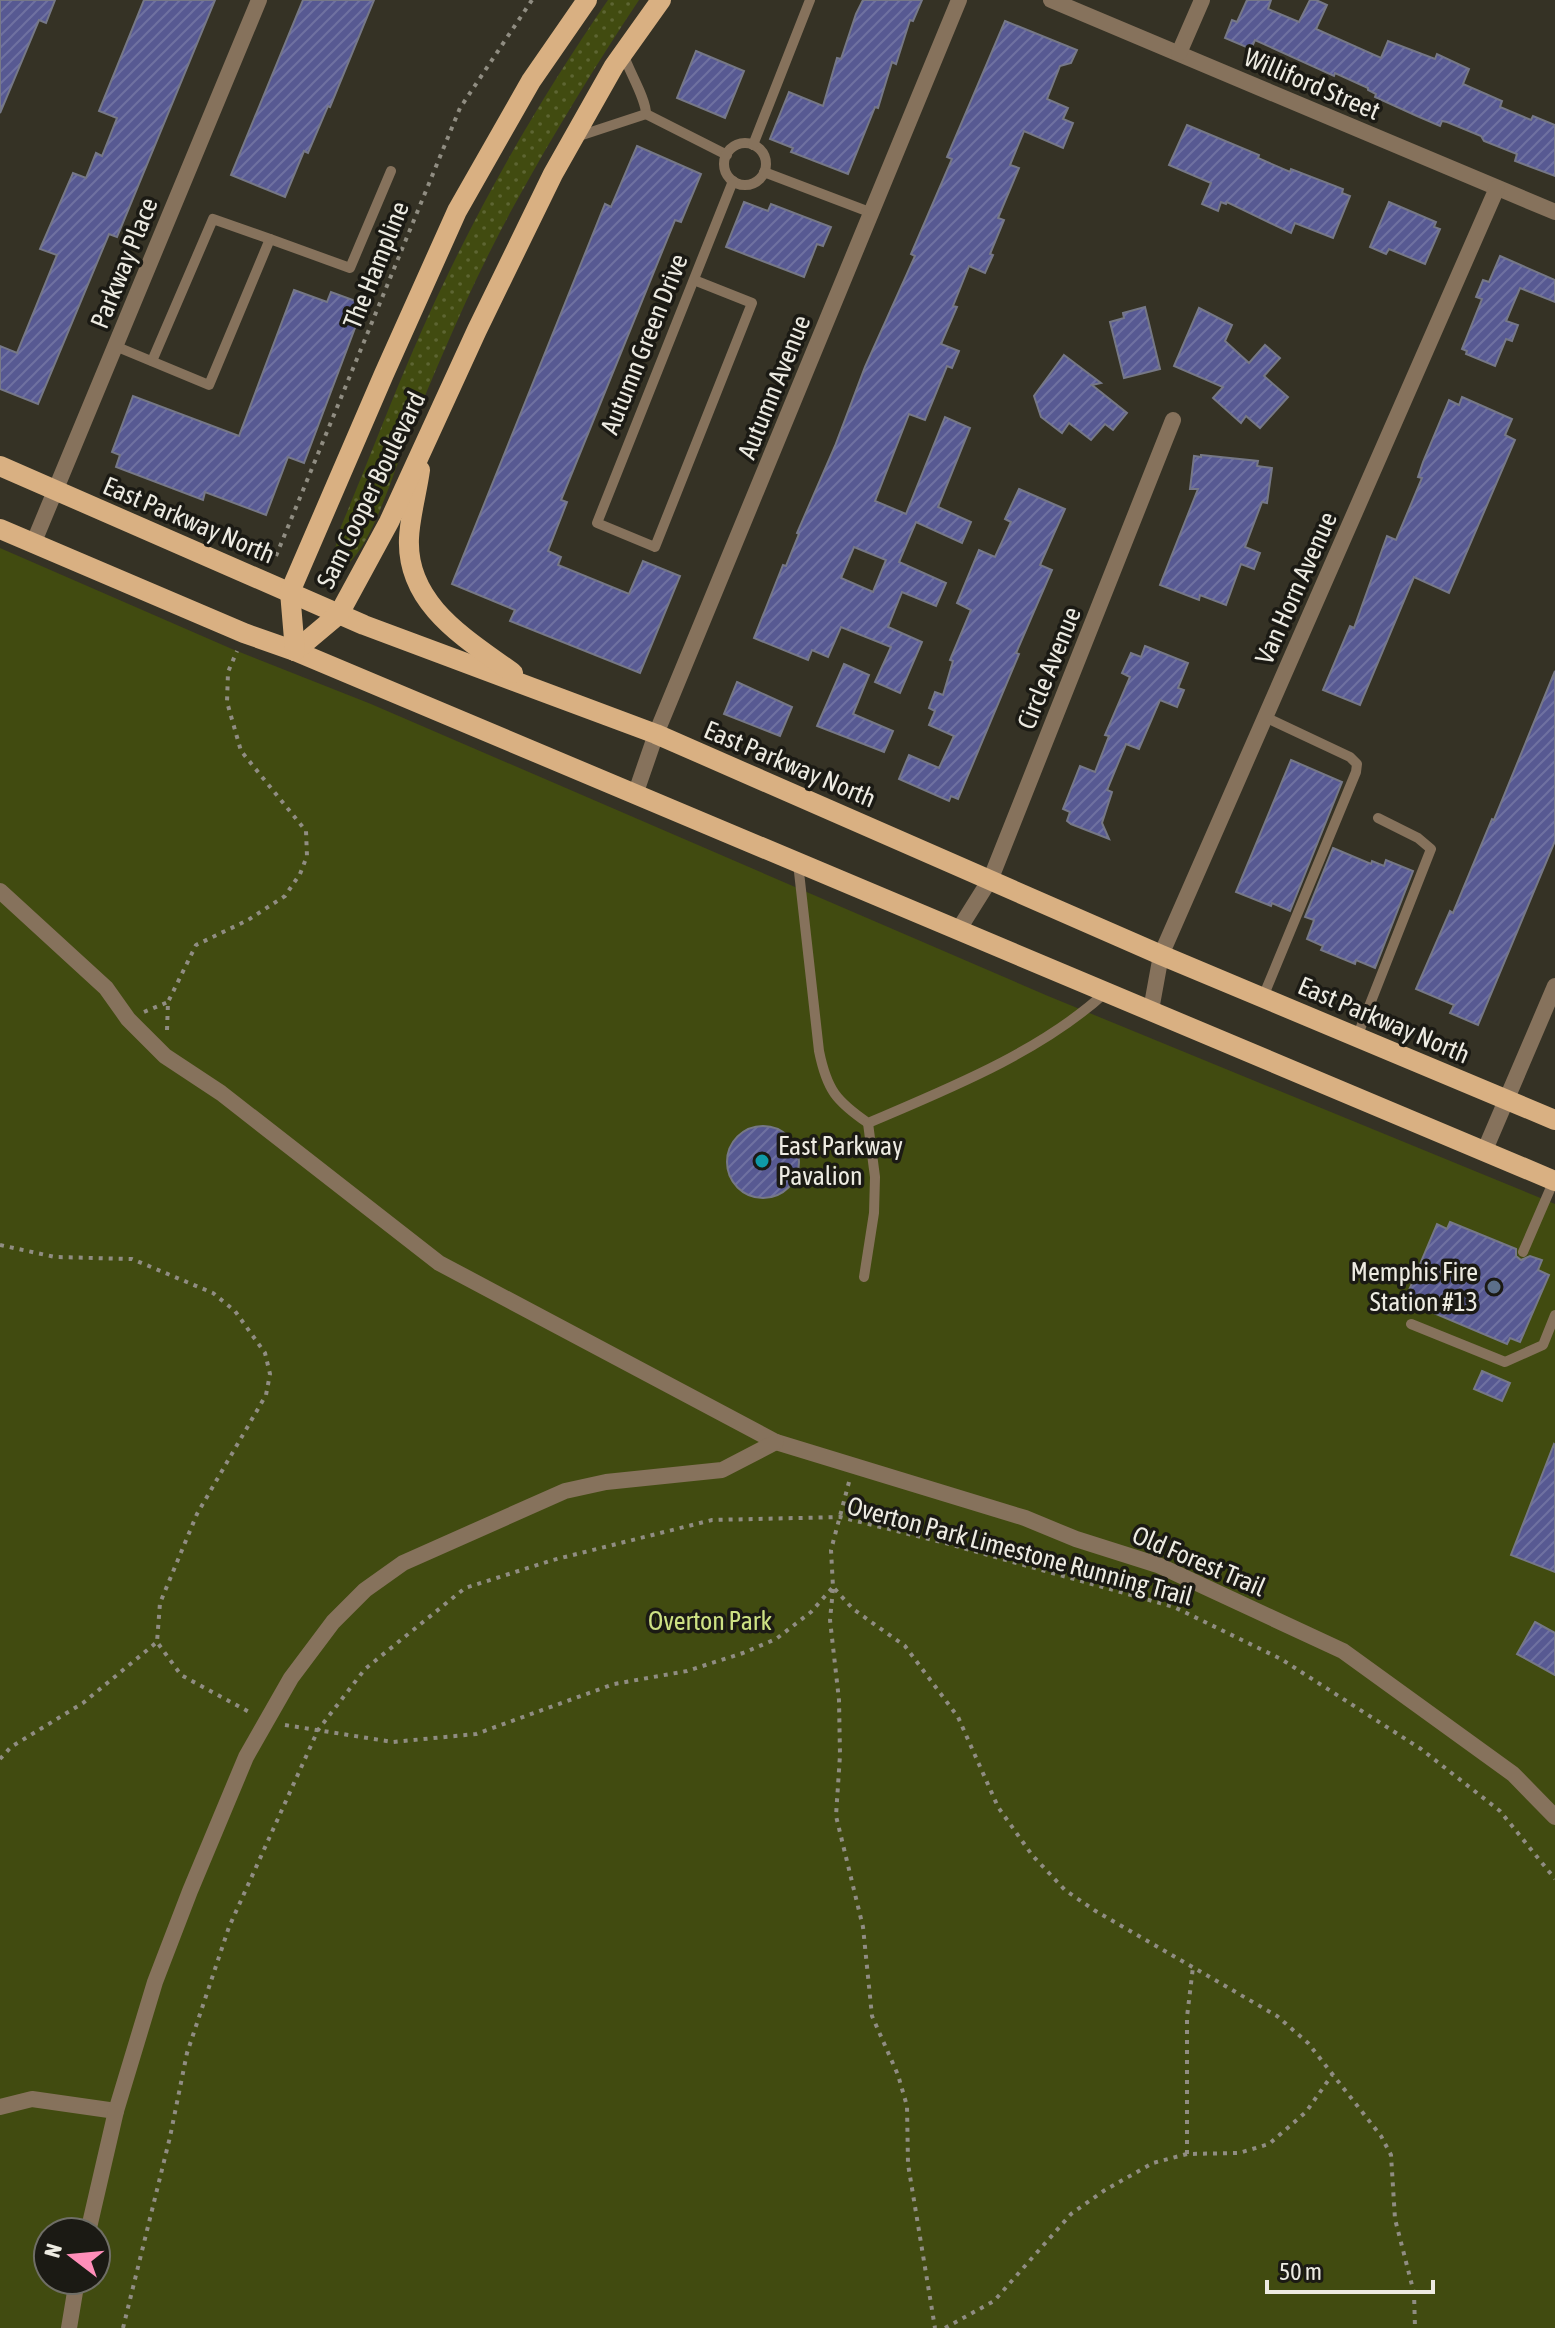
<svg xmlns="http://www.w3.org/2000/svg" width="1555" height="2328" font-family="'Asap Condensed',sans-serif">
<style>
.grass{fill:url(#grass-dots)}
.green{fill:#414b10;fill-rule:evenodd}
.building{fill:url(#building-hatch);stroke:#767887;stroke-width:2;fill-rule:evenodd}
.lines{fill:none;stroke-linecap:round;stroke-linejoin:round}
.path{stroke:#908d82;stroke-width:4;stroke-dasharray:4 6;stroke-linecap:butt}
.service{stroke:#86725c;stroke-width:10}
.pedestrian{stroke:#86725c;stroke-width:16}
.minor{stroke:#86725c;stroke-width:16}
.primary{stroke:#d9b082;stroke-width:20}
.culture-dot{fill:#0f9aa8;stroke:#1b1a14;stroke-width:3}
.service-dot{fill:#5c6f8a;stroke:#1b1a14;stroke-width:3}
.labels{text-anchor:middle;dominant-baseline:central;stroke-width:7;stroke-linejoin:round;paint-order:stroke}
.street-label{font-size:26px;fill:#edebe2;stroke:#1b1a14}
.poi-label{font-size:26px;fill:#edebe2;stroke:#1b1a14;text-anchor:start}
.park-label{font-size:26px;fill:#cee284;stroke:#1b1a14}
</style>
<defs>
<pattern id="grass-dots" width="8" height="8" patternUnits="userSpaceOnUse" patternTransform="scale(2)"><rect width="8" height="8" fill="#414b10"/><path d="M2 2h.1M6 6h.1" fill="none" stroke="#5d6532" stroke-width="1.8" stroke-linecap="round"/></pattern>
<pattern id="building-hatch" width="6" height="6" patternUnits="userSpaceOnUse" patternTransform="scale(2)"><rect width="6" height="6" fill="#575992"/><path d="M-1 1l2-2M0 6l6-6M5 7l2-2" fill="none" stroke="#6f71a1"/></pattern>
</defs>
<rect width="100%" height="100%" fill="#353225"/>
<path class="grass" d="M608,0H639C595,66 554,133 516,202C473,279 439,362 405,444C393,473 366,568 333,572L330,569L340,529C376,443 408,355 449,272C495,177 548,87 608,0Z"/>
<path class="green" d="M0,548L232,649L371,704L1048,996L1555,1204V2328H0ZM48,2232H96V2280H48Z"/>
<g class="building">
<polygon points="0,0 55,0 46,23 39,20 0,113"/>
<polygon points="144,0 215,0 117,237 109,234 38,404 0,389 0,346 17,353 57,255 40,249 50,226 73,173 86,178 96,153 102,156 117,118 99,111"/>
<polygon points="303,0 374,0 330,107 328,106 308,153 304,151 285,197 231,175"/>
<polygon points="863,0 922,0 913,21 910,20 896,64 892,62 878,108 875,107 848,174 791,152 793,148 770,139 789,92 823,106 837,58 841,59 856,14"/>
<polygon points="1247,0 1271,0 1268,9 1299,22 1310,0 1316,0 1327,5 1316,29 1381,58 1388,41 1435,59 1437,54 1469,69 1463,84 1502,101 1500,107 1531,120 1533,116 1555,125 1555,176 1515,161 1517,154 1484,141 1481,136 1447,122 1442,121 1440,126 1417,116 1375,97 1376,94 1368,90 1368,88 1335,73 1334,76 1255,40 1251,49 1225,38 1232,20 1237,22"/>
<path d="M1005,21L1077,50L1071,63L1060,66L1047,99L1068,108L1063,119L1073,123L1063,148L1024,131L1010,165L1019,168L998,218L1004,220L990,254L993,255L985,273L969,266L953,306L957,307L941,344L959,351L952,368L947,366L925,420L909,414L875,501L906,514L945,417L970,428L938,507L971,522L962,543L916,522L899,562L946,583L936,606L902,592L888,627L922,642L900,693L875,682L891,647L841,627L828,657L812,650L808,660L754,638L783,565L786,566L799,534L797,533L835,446L865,367L915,256L911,254L952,159L947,157ZM854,547L886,560L873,592L841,578Z"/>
<polygon points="696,51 744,71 725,118 677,98"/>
<polygon points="1187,125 1259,155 1258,158 1290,172 1291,169 1343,189 1342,193 1350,196 1333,238 1295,223 1291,233 1227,202 1226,204 1221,202 1218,211 1202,204 1211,183 1169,165"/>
<polygon points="637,146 701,174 681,222 675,220 561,500 567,502 548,551 561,557 558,565 629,594 643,561 680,576 640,673 510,621 515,610 452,584 605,204 611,207"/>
<polygon points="744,202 768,211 771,204 831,227 823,246 817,244 804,277 726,247"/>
<polygon points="1389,202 1436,222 1434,227 1440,229 1425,264 1389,249 1386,254 1370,247"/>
<polygon points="1500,256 1555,280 1555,302 1520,288 1506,321 1518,325 1512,341 1506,339 1495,366 1466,354 1467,351 1462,349 1482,299 1476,297 1483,280 1489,282"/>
<polygon points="294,290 327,302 331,292 364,304 304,463 288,457 266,515 205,492 203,500 116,467 120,455 112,452 133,396 239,436"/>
<polygon points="1145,307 1160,369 1124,378 1110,322 1124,318 1123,313"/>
<polygon points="1199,308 1232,325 1225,341 1249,363 1265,345 1280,358 1264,376 1288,397 1260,428 1246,416 1241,423 1213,398 1223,387 1174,366"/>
<polygon points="1064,355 1101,383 1092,385 1127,413 1113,430 1105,424 1091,440 1069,423 1062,433 1041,417 1034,396"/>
<polygon points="1462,397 1512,419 1505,435 1515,440 1449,593 1414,577 1360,705 1323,690 1350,626 1354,628 1387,536 1396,540 1422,478 1418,477 1423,462 1449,400 1459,405"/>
<polygon points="1201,455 1258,461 1257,466 1272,468 1267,503 1262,502 1245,547 1260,553 1254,569 1241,564 1226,605 1200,595 1199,600 1160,585 1198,489 1190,489 1194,456 1201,457"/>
<polygon points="1019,489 1065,509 1040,565 1052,570 1016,653 1019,654 958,799 951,796 949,801 899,779 909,755 939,768 954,736 929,725 935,711 929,708 935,692 943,695 953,661 950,660 971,610 957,603 979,550 995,557 1011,522 1005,519"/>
<polygon points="1145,646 1188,663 1178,688 1184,690 1177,707 1160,700 1139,749 1126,744 1107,790 1112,792 1102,823 1109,839 1071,824 1067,821 1070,812 1063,809 1080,766 1095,772 1109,736 1105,735 1130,677 1122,673 1131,653 1141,657"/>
<polygon points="844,664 869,675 853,714 893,731 884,752 817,726"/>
<polygon points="1555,671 1555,841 1478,1025 1450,1013 1454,1005 1416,989 1450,911 1453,913 1492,819 1494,820"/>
<polygon points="737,682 792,707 780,736 724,714"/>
<polygon points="1291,760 1342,782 1290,911 1272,903 1271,906 1236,892"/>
<polygon points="1333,848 1371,864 1372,861 1384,866 1386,860 1413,871 1375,968 1356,960 1355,964 1321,950 1323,946 1307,939 1314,920 1305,917"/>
<circle cx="763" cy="1162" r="36"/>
<polygon points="1450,1222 1516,1249 1516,1256 1521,1260 1530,1256 1542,1260 1538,1270 1549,1275 1520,1342 1510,1338 1507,1344 1417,1306 1419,1300 1407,1295 1437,1224 1447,1229"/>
<polygon points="1482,1371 1510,1383 1502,1401 1474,1389"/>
<polygon points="1554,1444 1555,1445 1555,1572 1511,1555"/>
<polygon points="1535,1622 1555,1633 1555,1675 1517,1654"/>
</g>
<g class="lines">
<g class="path">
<polyline points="276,556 460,108 532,0"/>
<polyline points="144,1012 168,1002"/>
<polyline points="167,1030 168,1002 196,945 248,920 285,896 300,874 307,856 306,831 241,751 227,702 228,672 237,651"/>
<polyline points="0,1245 55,1257 132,1259 213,1293 235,1311 265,1353 270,1374 266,1395 197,1514 160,1603 157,1642 181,1675 251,1713"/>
<polyline points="849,1482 831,1550 833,1587 853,1609 905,1646 958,1717 998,1807 1032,1855 1065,1890 1094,1910 1277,2016 1308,2043 1381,2136 1391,2155 1395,2219 1414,2293 1415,2328"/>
<polyline points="833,1589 830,1620 839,1700 840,1755 836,1816 863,1927 872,2016 898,2075 907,2106 908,2164 935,2328"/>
<polyline points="285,1725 393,1742 476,1734 614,1684 687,1671 743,1653 776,1639 811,1612 833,1587"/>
<polyline points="0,1759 11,1747 83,1703 157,1642"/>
<polyline points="1187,2154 1187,2017 1193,1967"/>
<polyline points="123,2328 170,2137 187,2053 229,1927 318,1730 365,1669 465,1588 553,1560 712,1520 840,1517 945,1543 1174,1607 1281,1659 1421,1749 1500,1811 1555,1879"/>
<polyline points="945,2328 994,2301 1071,2214 1105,2190 1153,2163 1187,2154 1239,2153 1269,2144 1306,2112 1332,2075"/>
</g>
<g class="service">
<path d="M623,53C629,72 646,98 646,114"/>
<polyline points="646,114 727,155"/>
<polyline points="576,137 646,114"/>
<circle cx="745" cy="164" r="21"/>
<polyline points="753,145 810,0"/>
<polyline points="764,172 872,213"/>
<polyline points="694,280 752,303 655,547 597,523 733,181"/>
<polyline points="115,346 209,385 270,239 350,268 391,171"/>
<polyline points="152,361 213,219 270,239"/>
<path d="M798,863L819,1051C827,1090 836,1101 868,1123C948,1089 1043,1051 1107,991"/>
<polyline points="1263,997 1356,772 1357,764 1350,757 1265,717"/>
<polyline points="1357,1037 1431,849 1418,838 1378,818"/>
<polyline points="1523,1252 1555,1178"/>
<polyline points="864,1277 874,1213 875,1177 868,1123"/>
<polyline points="1411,1324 1505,1362 1543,1345 1555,1315"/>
</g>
<g class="pedestrian">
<polyline points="0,891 106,988 128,1019 165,1056 221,1093 439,1263 776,1442 1025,1518 1076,1539 1158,1565 1343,1651 1513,1774 1555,1817"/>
<polyline points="0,2107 32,2099 116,2111"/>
<polyline points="88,2232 116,2111 155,1982 190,1891 246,1757 291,1678 333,1622 365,1590 403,1563 565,1491 606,1482 722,1470 776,1442"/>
<polyline points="69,2328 77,2280"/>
</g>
<g class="minor">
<polyline points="1051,0 1555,212"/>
<polyline points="1179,53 1202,0"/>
<polyline points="33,544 259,0"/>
<polyline points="636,792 656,734 959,0"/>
<polyline points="959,929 991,878 1173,420"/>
<polyline points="1151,1010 1161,955 1497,188"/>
<polyline points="1484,1152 1555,986"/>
</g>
<g class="primary">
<polyline points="0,466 364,625 656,734 1161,955 1555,1120"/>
<path d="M420,470C417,492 410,516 409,538C406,604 465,638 513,673"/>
<polyline points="0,529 244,633 295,651 1555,1181"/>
<polyline points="295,651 339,614 389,522 477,330 553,174 614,66 661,0"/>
<polyline points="295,651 290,592 384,374 457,211 531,81 587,0"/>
</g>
</g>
<circle class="culture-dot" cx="762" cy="1161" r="8"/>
<circle class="service-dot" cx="1494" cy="1287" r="8"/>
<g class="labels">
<g class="street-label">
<text transform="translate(1312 84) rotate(23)">Williford Street</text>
<text transform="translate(124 263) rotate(-68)">Parkway Place</text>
<text transform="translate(376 265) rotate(-68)">The Hampline</text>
<text transform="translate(644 344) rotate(-68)">Autumn Green Drive</text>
<text transform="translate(774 387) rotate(-68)">Autumn Avenue</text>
<text transform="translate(371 490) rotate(-64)">Sam Cooper Boulevard</text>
<text transform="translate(189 520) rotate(23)">East Parkway North</text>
<text transform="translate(1296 588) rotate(-66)">Van Horn Avenue</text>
<text transform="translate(1049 668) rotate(-68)">Circle Avenue</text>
<text transform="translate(790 764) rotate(23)">East Parkway North</text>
<text transform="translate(1384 1020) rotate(23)">East Parkway North</text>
<text transform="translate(1020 1551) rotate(15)">Overton Park Limestone Running Trail</text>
<text transform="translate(1199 1561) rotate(23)">Old Forest Trail</text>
</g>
<g class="poi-label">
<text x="778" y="1146">East Parkway<tspan x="778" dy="30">Pavalion</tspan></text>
<text x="1478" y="1272" text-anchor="end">Memphis Fire<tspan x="1478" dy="30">Station #13</tspan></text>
</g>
<g class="park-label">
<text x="710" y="1621">Overton Park</text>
</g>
</g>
<g transform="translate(72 2256) rotate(286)"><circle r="38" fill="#1b1a14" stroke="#6f6e66" stroke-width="2"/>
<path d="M0-6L14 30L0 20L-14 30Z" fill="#ff8eb9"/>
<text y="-12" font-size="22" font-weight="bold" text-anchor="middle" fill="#edebe2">N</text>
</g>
<path d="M1267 2280v12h166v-12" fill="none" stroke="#edebe2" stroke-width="4"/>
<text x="1279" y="2280" font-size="24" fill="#edebe2" stroke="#1b1a14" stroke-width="6" paint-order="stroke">50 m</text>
</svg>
